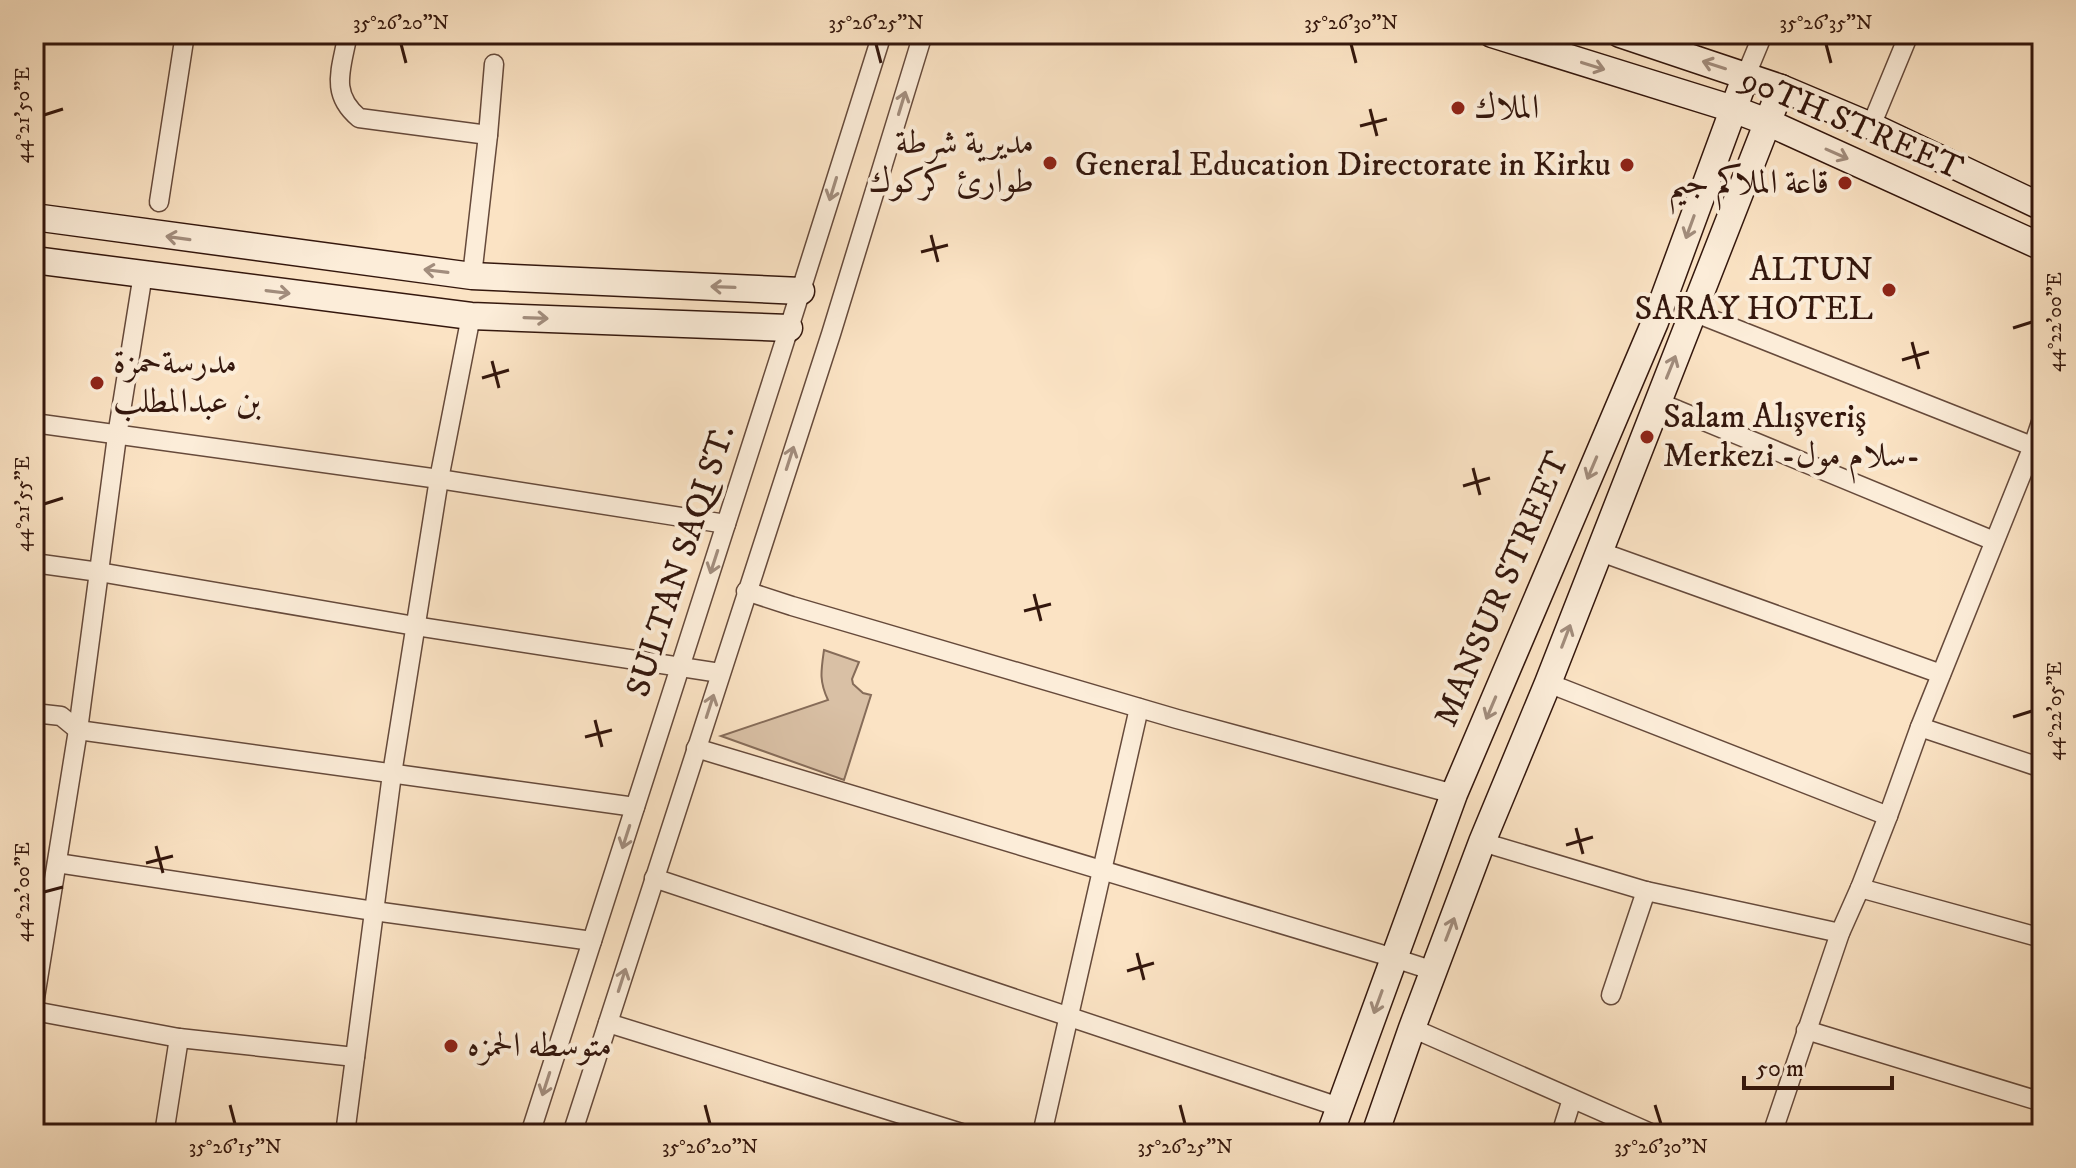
<svg xmlns="http://www.w3.org/2000/svg" width="2076" height="1168" font-family="'IM FELL DW Pica',Amiri,serif">
<style>
.green{fill:#d9c0a5;stroke:#866c59;stroke-width:2}
.lines{fill:none;stroke-linecap:round;stroke-linejoin:round}
.street-casing{stroke:#664a3b;stroke-width:21}
.secondary-casing{stroke:#34170d;stroke-width:29}
.street{stroke:#fcedd9;stroke-width:18}
.secondary{stroke:#fcedd9;stroke-width:26}
.oneway{stroke:#a28d7d}
.ticks{fill:none;stroke:#34170d;stroke-width:3}
.poi-dot{fill:#8f2418;stroke:#fcedd9;stroke-width:3}
.labels{text-anchor:middle;dominant-baseline:central;stroke-width:8;stroke-linejoin:round;paint-order:stroke}
.poi-label{font-size:34px;fill:#34170d;stroke:#fcedd9;text-anchor:start}
.street-label{font-size:34px;fill:#34170d;stroke:#fcedd9}
.neatline{fill:none;stroke:#34170d;stroke-width:3}
.ticks-label{font-size:20px;text-anchor:middle;fill:#34170d}
</style>
<rect width="100%" height="100%" fill="#fbe3c4"/>
<filter id="stains"><feTurbulence type="fractalNoise" baseFrequency=".0025" numOctaves="4"/><feColorMatrix values="0 0 0 0 .2 0 0 0 0 .09 0 0 0 0 .02 0 0 0 .5 -.17"/></filter>
<radialGradient id="worn" r=".72"><stop offset=".6" stop-color="#630" stop-opacity="0"/><stop offset="1" stop-color="#630" stop-opacity=".3"/></radialGradient>
<path class="green" d="M824,650L859,662L852,679L853,684L863,693L871,695L844,780L721,736L828,700C819,681 821,671 824,650Z"/>
<g class="lines">
<defs>
<g id="street">
<path d="M347,38C341,70 330,94 359,118L488,135"/>
<polyline points="1746,75 1763,34"/>
<polyline points="1871,126 1909,34"/>
<polyline points="159,202 185,34"/>
<polyline points="472,276 488,135 494,64"/>
<polyline points="1693,312 2042,450"/>
<polyline points="1658,402 1994,541"/>
<polyline points="34,423 439,479 726,524"/>
<polyline points="1598,551 1941,674"/>
<polyline points="34,563 99,572 415,626 720,673"/>
<polyline points="746,591 792,606 1177,719 1454,794"/>
<polyline points="1548,683 1888,816"/>
<polyline points="34,713 61,716 78,730 635,807"/>
<polyline points="1920,727 2042,768"/>
<polyline points="696,748 1394,958 1434,971"/>
<polyline points="1482,842 1646,891 1840,933"/>
<polyline points="57,863 374,911 592,941"/>
<polyline points="654,878 1339,1107"/>
<polyline points="1860,888 2042,938"/>
<polyline points="1611,995 1646,891"/>
<polyline points="34,1004 78,730 117,436 143,274"/>
<polyline points="34,1011 179,1038 355,1057"/>
<polyline points="608,1023 965,1134"/>
<polyline points="1412,1028 1653,1134"/>
<polyline points="1806,1030 2042,1102"/>
<polyline points="164,1134 179,1038"/>
<polyline points="345,1134 392,774 439,479 471,316"/>
<polyline points="530,1134 789,328 882,34"/>
<polyline points="572,1134 831,334 923,34"/>
<polyline points="1042,1134 1139,708"/>
<polyline points="1561,1134 1572,1099"/>
<polyline points="1772,1134 1840,933 1860,888 1888,816 1920,727 2033,446 2042,419"/>
</g>
<g id="secondary">
<polyline points="1492,34 1733,109 1767,122 2042,247"/>
<polyline points="1620,34 1781,88 1871,126 2042,207"/>
<polyline points="34,217 472,276 801,291"/>
<polyline points="34,260 471,316 789,328"/>
<polyline points="1330,1134 1454,794 1655,322 1746,75"/>
<polyline points="1375,1134 1412,1028 1482,842 1548,683 1781,88"/>
</g>
</defs>
<use href="#street" class="street-casing"/>
<use href="#secondary" class="secondary-casing"/>
<use href="#street" class="street"/>
<use href="#secondary" class="secondary"/>
</g>
<defs><path id="oneway-shaft" d="M-6 0H5M1.5-3L5.5 0L1.5 3" fill="none" stroke-width="1.6" stroke-linecap="round" stroke-linejoin="round" transform="scale(2)"/></defs>
<g class="oneway">
<use href="#oneway-shaft" transform="translate(1714 65) rotate(-162)"/>
<use href="#oneway-shaft" transform="translate(1593 66) rotate(17)"/>
<use href="#oneway-shaft" transform="translate(902 103) rotate(-73)"/>
<use href="#oneway-shaft" transform="translate(1837 154) rotate(24)"/>
<use href="#oneway-shaft" transform="translate(833 189) rotate(107)"/>
<use href="#oneway-shaft" transform="translate(1690 227) rotate(110)"/>
<use href="#oneway-shaft" transform="translate(178 238) rotate(-172)"/>
<use href="#oneway-shaft" transform="translate(436 271) rotate(-173)"/>
<use href="#oneway-shaft" transform="translate(723 287) rotate(-178)"/>
<use href="#oneway-shaft" transform="translate(278 292) rotate(7)"/>
<use href="#oneway-shaft" transform="translate(536 318) rotate(2)"/>
<use href="#oneway-shaft" transform="translate(1671 367) rotate(-68)"/>
<use href="#oneway-shaft" transform="translate(790 458) rotate(-72)"/>
<use href="#oneway-shaft" transform="translate(1592 468) rotate(113)"/>
<use href="#oneway-shaft" transform="translate(714 562) rotate(108)"/>
<use href="#oneway-shaft" transform="translate(1566 636) rotate(-69)"/>
<use href="#oneway-shaft" transform="translate(710 706) rotate(-72)"/>
<use href="#oneway-shaft" transform="translate(1491 708) rotate(113)"/>
<use href="#oneway-shaft" transform="translate(626 837) rotate(108)"/>
<use href="#oneway-shaft" transform="translate(1450 929) rotate(-69)"/>
<use href="#oneway-shaft" transform="translate(622 980) rotate(-72)"/>
<use href="#oneway-shaft" transform="translate(1378 1002) rotate(110)"/>
<use href="#oneway-shaft" transform="translate(546 1084) rotate(108)"/>
</g>
<path class="ticks" d="M401,44L406,63M876,44L881,63M1351,44L1356,63M1826,44L1831,63M1370,109L1377,136M44,115L63,109M1360,126L1387,119M931,235L938,262M921,252L948,245M2013,328L2032,322M1912,342L1919,369M1902,360L1929,352M492,361L499,388M482,378L509,370M1473,468L1480,495M1463,486L1490,478M44,504L63,498M1034,594L1041,621M1024,611L1051,604M2013,717L2032,711M595,720L602,747M585,737L612,730M1576,828L1583,854M1566,845L1593,837M156,846L163,873M146,863L173,856M44,892L63,887M1137,953L1144,980M1127,971L1154,963M230,1105L235,1124M705,1105L710,1124M1180,1105L1185,1124M1655,1105L1661,1124"/>
<g class="poi-dot">
<circle cx="1458" cy="108" r="8"/>
<circle cx="1050" cy="163" r="8"/>
<circle cx="1627" cy="165" r="8"/>
<circle cx="1845" cy="183" r="8"/>
<circle cx="1889" cy="290" r="8"/>
<circle cx="97" cy="383" r="8"/>
<circle cx="1647" cy="437" r="8"/>
<circle cx="451" cy="1046" r="8"/>
</g>
<g class="labels">
<g class="poi-label">
<text x="1474" y="108">الملاك</text>
<text x="1034" y="143" text-anchor="end">مديرية شرطة<tspan x="1034" dy="39">طوارئ كركوك</tspan></text>
<text x="1611" y="165" text-anchor="end">General Education Directorate in Kirku</text>
<text x="1829" y="183" text-anchor="end">قاعة الملاكم جيم</text>
<text x="1873" y="270" text-anchor="end">ALTUN<tspan x="1873" dy="39">SARAY HOTEL</tspan></text>
<text x="113" y="363">مدرسةحمزة<tspan x="113" dy="39">بن عبدالمطلب</tspan></text>
<text x="1663" y="417">Salam Alışveriş<tspan x="1663" dy="39">Merkezi -سلام مول-</tspan></text>
<text x="467" y="1046">متوسطه الحمزه</text>
</g>
<g class="street-label">
<text transform="translate(1852 124) rotate(23)">90TH STREET</text>
<text transform="translate(681 561) rotate(-72)">SULTAN SAQI ST.</text>
<text transform="translate(1502 589) rotate(-67)">MANSUR STREET</text>
</g>
</g>
<rect width="2076" height="1168" fill="none" stroke="#fbe3c4" stroke-width="88"/>
<path d="M1744 1076v12h148v-12" fill="none" stroke="#34170d" stroke-width="4"/>
<text x="1756" y="1076" font-size="24" fill="#34170d" stroke="#fcedd9" stroke-width="6" paint-order="stroke">50 m</text>
<rect x="44" y="44" width="1988" height="1080" class="neatline"/>
<g class="ticks-label">
<text x="401" y="29">35°26'20"N</text>
<text x="876" y="29">35°26'25"N</text>
<text x="1351" y="29">35°26'30"N</text>
<text x="1826" y="29">35°26'35"N</text>
<text transform="translate(22 115) rotate(-90)" y="7">44°21'50"E</text>
<text transform="translate(2054 322) rotate(-90)" y="7">44°22'00"E</text>
<text transform="translate(22 504) rotate(-90)" y="7">44°21'55"E</text>
<text transform="translate(2054 711) rotate(-90)" y="7">44°22'05"E</text>
<text transform="translate(22 892) rotate(-90)" y="7">44°22'00"E</text>
<text x="235" y="1153">35°26'15"N</text>
<text x="710" y="1153">35°26'20"N</text>
<text x="1185" y="1153">35°26'25"N</text>
<text x="1661" y="1153">35°26'30"N</text>
</g>
<rect width="100%" height="100%" filter="url(#stains)"/>
<rect width="100%" height="100%" fill="url(#worn)"/>
</svg>
